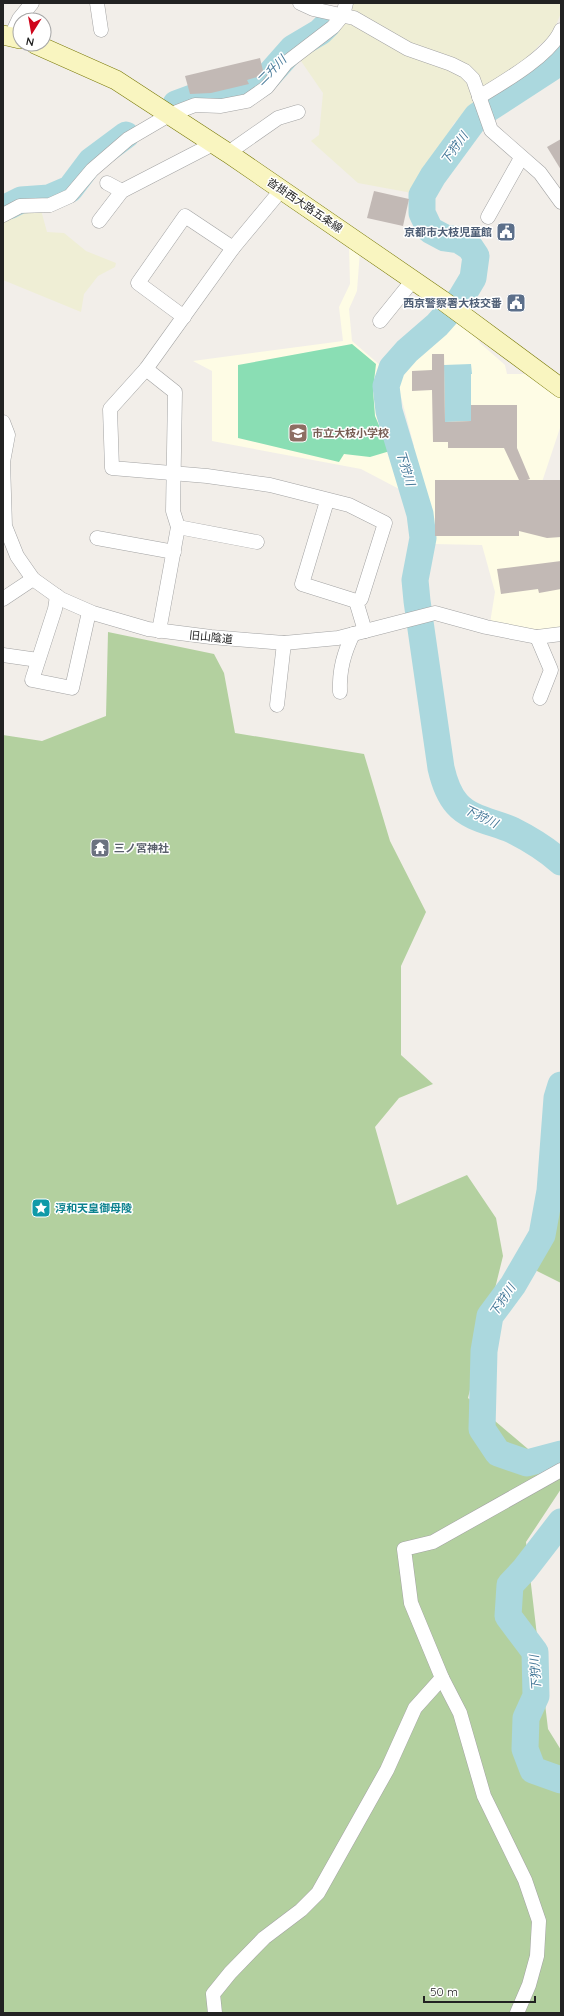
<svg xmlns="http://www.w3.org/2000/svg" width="564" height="2016" font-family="Quicksand,'Noto Sans JP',sans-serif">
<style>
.education{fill:#fefce5}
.farmland{fill:#efeed5}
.forest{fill:#b3d09f}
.pitch{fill:#8adeb4}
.water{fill:#abd8de}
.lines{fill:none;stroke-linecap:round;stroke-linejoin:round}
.river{stroke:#abd8de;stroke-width:27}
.building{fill:#c2b9b5}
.minor-casing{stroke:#a3a3a3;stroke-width:15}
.secondary-casing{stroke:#7a7a08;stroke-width:20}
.minor{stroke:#fff;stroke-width:14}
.secondary{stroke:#f9f5c0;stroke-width:19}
.labels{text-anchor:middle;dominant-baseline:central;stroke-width:3;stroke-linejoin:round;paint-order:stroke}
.street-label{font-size:11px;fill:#222;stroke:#fff}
.service-label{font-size:11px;font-weight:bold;fill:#4e5e75;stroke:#fff;text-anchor:end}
.education-label{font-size:11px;font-weight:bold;fill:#785e54;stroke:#fff;text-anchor:start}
.worship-label{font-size:11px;font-weight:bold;fill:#5b616d;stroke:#fff;text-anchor:start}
.culture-label{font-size:11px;font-weight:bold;fill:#0d838f;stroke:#fff;text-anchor:start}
.water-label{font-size:12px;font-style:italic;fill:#467999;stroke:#fff}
</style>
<rect width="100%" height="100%" fill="#f2eee9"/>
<polygon class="education" points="349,245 360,251 357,291 349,309 352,341 381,366 374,390 377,416 392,451 414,446 400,393 398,379 409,352 446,330 454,321 473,332 480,343 505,365 507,374 530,374 561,397 561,425 538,494 561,502 561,629 530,631 490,623 495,592 482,545 433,544 419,469 398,474 401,490 361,469 212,441 212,371 193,361 343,341 339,307 350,284"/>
<g class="farmland">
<polygon points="350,3 561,3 561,13 553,32 542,44 541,43 526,60 483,90 412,46 351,13"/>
<polygon points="344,18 468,79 477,102 454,123 437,153 425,164 412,193 358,183 311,141 319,135 323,93 301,61 302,54"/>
<polygon points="23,208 41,210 47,232 64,233 86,251 116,263 115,267 98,276 84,294 81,312 3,280 3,220"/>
</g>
<g class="forest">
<polygon points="108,632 214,654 224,673 235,733 364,754 390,841 426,912 401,966 401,1055 433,1084 399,1098 375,1127 397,1205 467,1175 496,1218 503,1256 468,1398 561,1477 561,1489 526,1542 548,1729 561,1750 561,2013 3,2013 3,735 42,741 106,716"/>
<polygon points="561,1137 561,1283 535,1270"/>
</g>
<polygon class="pitch" points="352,344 376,364 373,390 375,416 390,451 370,457 344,454 339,462 238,438 238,365"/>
<polygon class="water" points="471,364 472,374 471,374 471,421 445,422 444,365"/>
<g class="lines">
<g class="river">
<path d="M561,58L551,68L477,116L433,176L422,195V213L430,230L445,238L459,240L470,247L476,256L473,278L461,298L437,325L407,351L392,368L386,386L389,411L420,514L423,538L415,580L417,601L441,768C444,781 448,794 457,804C470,819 494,822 512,830C530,839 546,849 561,862"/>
<polyline points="176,104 195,97 230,97 248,91 262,83 293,48 320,32 328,24"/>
<polyline points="9,206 21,200 49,198 70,189 91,161 126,135"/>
<polyline points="561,1085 557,1098 550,1191 542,1235 513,1285 490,1316 484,1351 482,1429 498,1453 527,1463 561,1454"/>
<polyline points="561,1522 524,1570 510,1585 508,1616 535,1652 536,1696 526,1718 525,1749 533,1770 561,1780"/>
</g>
</g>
<g class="building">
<polygon points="260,58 264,75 247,80 249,84 211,93 190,94 185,76"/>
<polygon points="561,139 561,170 547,147"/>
<polygon points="374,191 409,199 403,226 367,218"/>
<polygon points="432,354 444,354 445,422 471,421 471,405 517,405 517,448 530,479 527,480 561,480 561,537 547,538 519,531 519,536 435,536 435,480 519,480 504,448 448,448 448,442 433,442 432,390 412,391 412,371 432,370"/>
<polygon points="561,561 561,589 539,593 538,589 501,594 497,569"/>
<polygon points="95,841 106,844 103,856 92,853"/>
</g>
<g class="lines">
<defs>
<g id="minor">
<polyline points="97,3 101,30"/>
<polyline points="300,3 313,9 354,18 408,49 451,64 465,71 473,79 491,130 540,173 561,202"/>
<polyline points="11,36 19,19 32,3"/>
<path d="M479,97C502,83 551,55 561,30"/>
<polyline points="228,153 278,118 298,112"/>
<polyline points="107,183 122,191"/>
<polyline points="282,189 233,248 146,369 110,409 112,468 207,476 270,485 349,505 385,523 361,599 356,601 365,631"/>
<polyline points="3,215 20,206 50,205 70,196 92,170 128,139 169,115 195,105 221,106 247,101 267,87 286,63 333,27 343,15 346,3"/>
<polyline points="488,217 521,158"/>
<polyline points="99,221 122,191 213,144"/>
<polyline points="184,317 138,283 185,216 233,248"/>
<polyline points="380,321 413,280"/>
<polyline points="146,369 175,392 173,511 178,527 159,631"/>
<polyline points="3,422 8,435 3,462 5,526 17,556 33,579 61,599 93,613 148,629 211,637 284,643 338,638 435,613 486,627 537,637 561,634"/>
<polyline points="327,501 302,584 356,601"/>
<polyline points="178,527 257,542"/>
<polyline points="97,538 174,552"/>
<polyline points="57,596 55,609 32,680 72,688 89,612"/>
<polyline points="3,599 33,579"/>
<polyline points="537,637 551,670 540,698"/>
<polyline points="3,655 38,660"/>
<path d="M340,692C339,670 344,653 353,634"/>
<polyline points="277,705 284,643"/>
<polyline points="215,2013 213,1994 230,1973 264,1938 301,1910 318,1893 387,1770 415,1708 442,1678"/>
<polyline points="517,2013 529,1985 537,1956 539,1921 525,1880 484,1796 460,1713 442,1678 411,1603 404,1549 433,1542 561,1470"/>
</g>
<g id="secondary">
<polyline points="3,35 20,39"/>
<polyline points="35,44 116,80 228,153 442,300 561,388"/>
</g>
</defs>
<use href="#minor" class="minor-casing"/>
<use href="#secondary" class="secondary-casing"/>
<use href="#minor" class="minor"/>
<use href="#secondary" class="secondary"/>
</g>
<defs>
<symbol id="civic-square" viewBox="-11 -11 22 22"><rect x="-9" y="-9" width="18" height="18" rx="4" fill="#5c6f8a" stroke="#fff"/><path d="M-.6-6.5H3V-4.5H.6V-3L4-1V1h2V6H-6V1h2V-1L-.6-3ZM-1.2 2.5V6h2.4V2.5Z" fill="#fff"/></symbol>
<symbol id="school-square" viewBox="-11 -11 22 22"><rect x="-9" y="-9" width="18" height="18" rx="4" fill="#8d6e63" stroke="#fff"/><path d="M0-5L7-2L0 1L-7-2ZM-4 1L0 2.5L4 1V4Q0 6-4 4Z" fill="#fff"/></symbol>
<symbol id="temple-square" viewBox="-11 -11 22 22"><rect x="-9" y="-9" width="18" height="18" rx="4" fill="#6b7280" stroke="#fff"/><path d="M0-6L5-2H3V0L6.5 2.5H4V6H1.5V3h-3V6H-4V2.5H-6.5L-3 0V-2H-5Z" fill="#fff"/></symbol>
<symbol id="sight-square" viewBox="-11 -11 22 22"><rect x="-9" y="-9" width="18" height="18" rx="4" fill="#0f9aa8" stroke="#fff"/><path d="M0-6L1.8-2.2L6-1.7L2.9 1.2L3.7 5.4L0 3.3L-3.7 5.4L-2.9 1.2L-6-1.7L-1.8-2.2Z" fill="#fff"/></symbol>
</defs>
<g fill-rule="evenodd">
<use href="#civic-square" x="495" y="221" width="22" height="22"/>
<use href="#civic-square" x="505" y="292" width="22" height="22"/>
<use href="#school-square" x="287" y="422" width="22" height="22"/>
<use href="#temple-square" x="89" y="837" width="22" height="22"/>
<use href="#sight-square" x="30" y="1197" width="22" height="22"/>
</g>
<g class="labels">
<g class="street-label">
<text transform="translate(305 205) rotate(34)">沓掛西大路五条線</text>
<text transform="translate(211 637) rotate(6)">旧山陰道</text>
</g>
<g class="service-label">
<text x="492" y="232">京都市大枝児童館</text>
<text x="502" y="303">西京警察署大枝交番</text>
</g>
<g class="education-label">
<text x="312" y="433">市立大枝小学校</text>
</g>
<g class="worship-label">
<text x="114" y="848">三ノ宮神社</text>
</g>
<g class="culture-label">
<text x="55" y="1208">淳和天皇御母陵</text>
</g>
<g class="water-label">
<text transform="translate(271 70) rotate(-45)">二升川</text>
<text transform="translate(454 148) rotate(-54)">下狩川</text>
<text transform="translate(406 468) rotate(73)">下狩川</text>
<text transform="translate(481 816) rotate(26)">下狩川</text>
<text transform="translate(502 1300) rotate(-56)">下狩川</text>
<text transform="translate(535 1673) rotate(-94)">下狩川</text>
</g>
</g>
<rect width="564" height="2016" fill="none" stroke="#222222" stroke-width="8"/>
<g transform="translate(32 32) rotate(191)"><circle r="19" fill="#ffffff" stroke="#a7a7a7"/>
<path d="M0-3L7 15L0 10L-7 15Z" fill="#cf051b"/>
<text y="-6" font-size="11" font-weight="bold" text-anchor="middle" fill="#222222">N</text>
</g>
<path d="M424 1996v6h111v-6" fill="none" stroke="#222222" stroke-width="2"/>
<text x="430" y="1996" font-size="12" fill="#222222" stroke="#ffffff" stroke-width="3" paint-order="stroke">50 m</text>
</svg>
